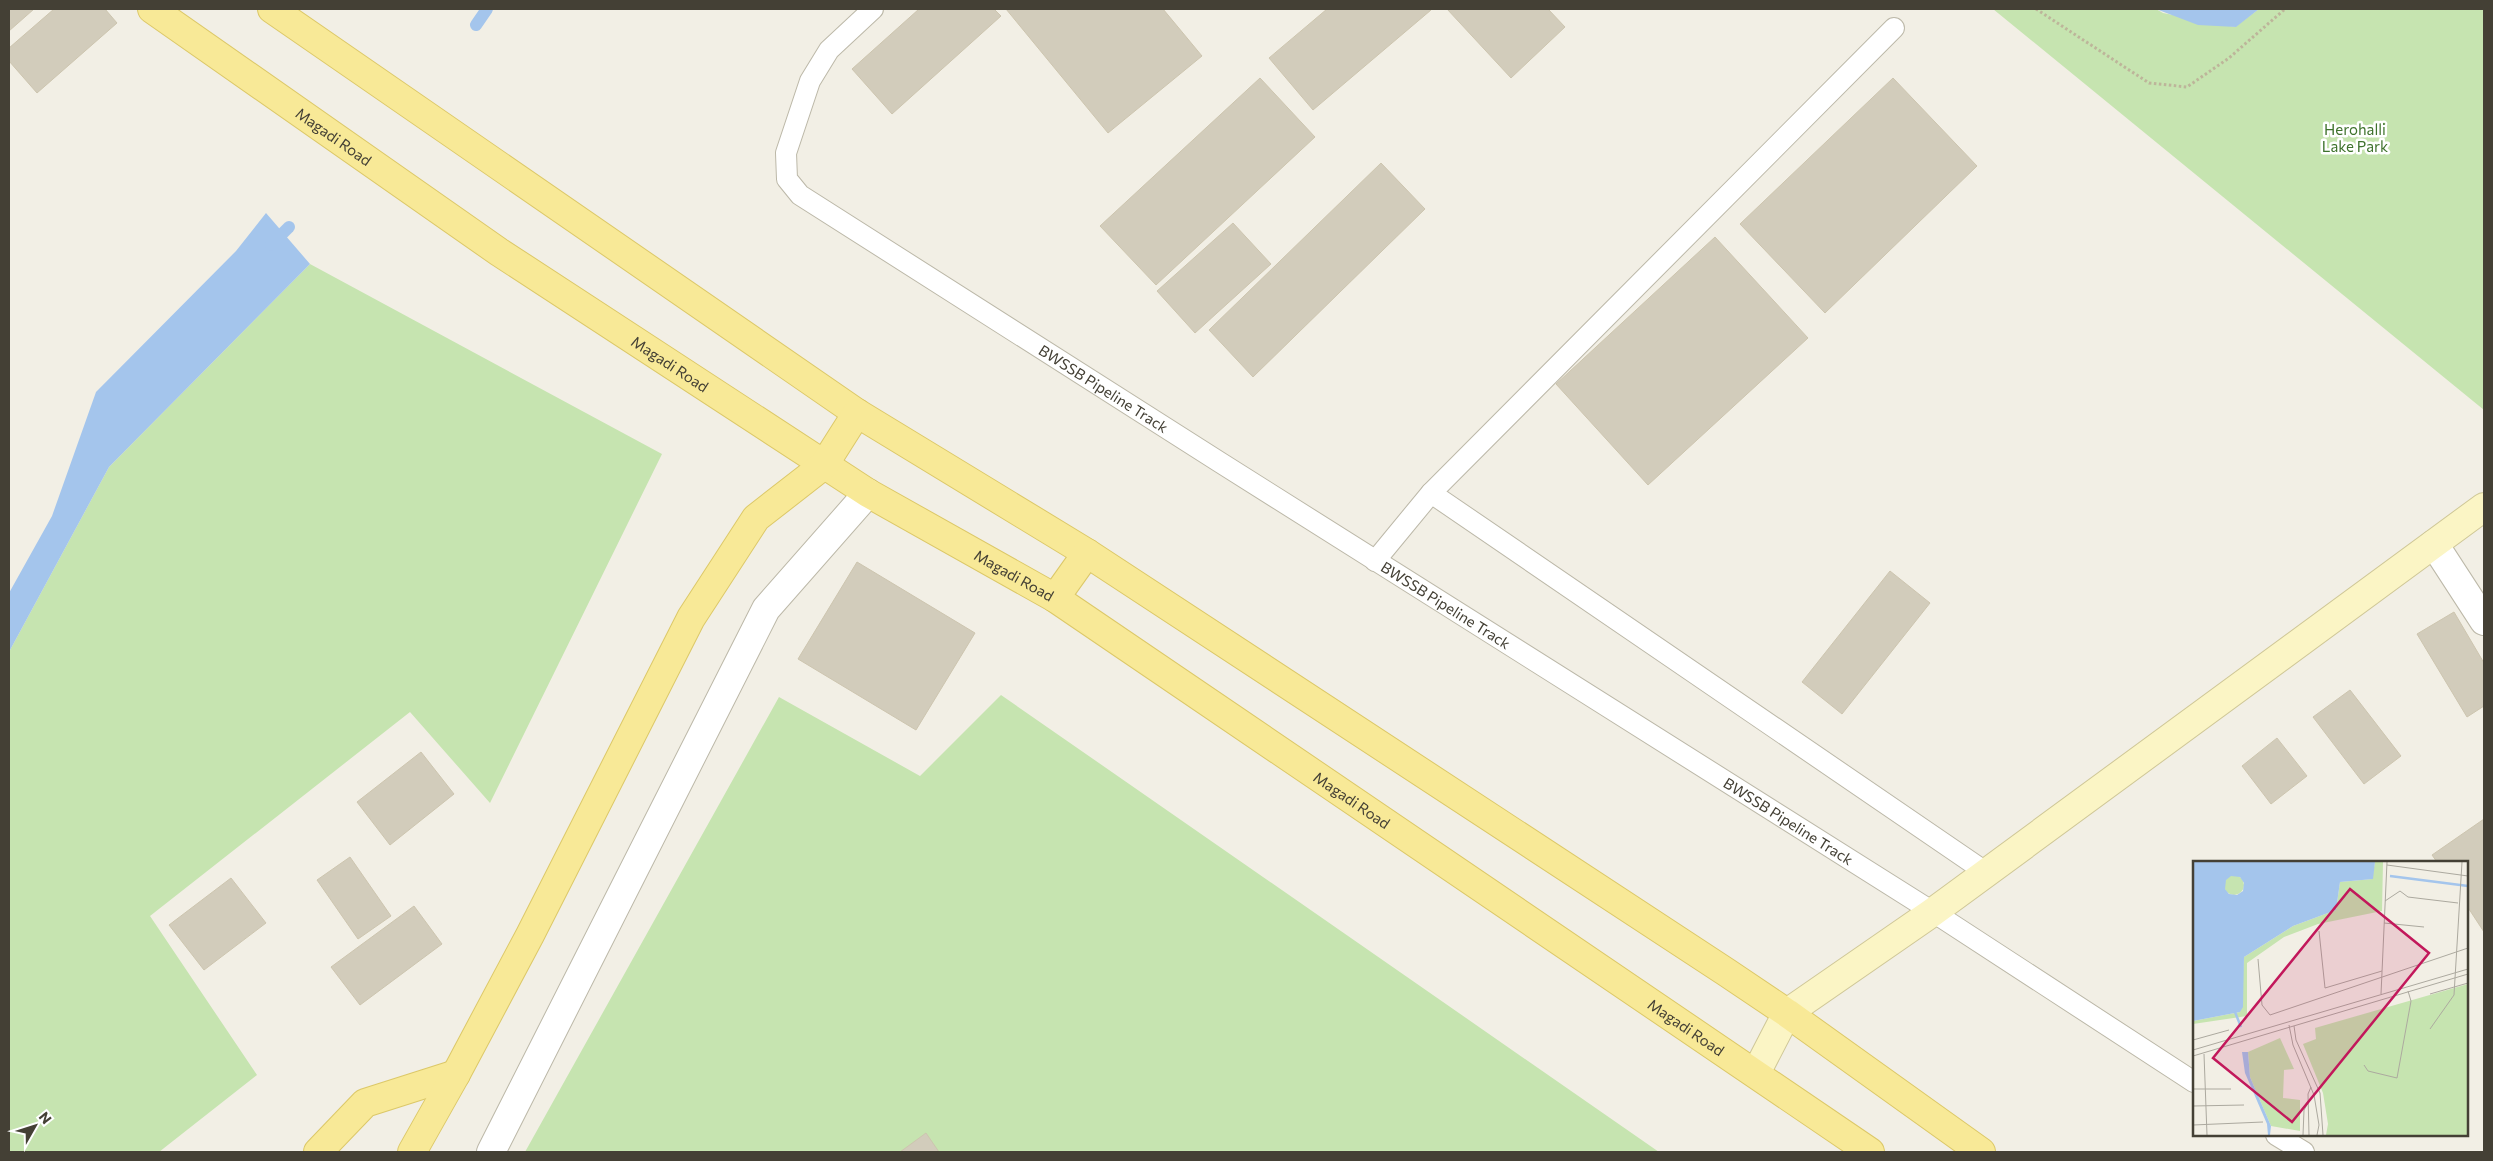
<svg xmlns="http://www.w3.org/2000/svg" width="2493" height="1161" font-family="Commissioner,sans-serif">
<style>
.green{fill:#c6e4b0}
.water{fill:#a4c5ec}
.lines{fill:none;stroke-linecap:round;stroke-linejoin:round}
.stream{stroke:#a4c5ec;stroke-width:12}
.building{fill:#d2ccbb;stroke:#cdc5af}
.service-casing{stroke:#bcb8a8;stroke-width:22}
.minor-casing{stroke:#bcb8a8;stroke-width:30}
.tertiary-casing{stroke:#bcb8a8;stroke-width:30}
.secondary-casing{stroke:#cfc797;stroke-width:30}
.primary-casing{stroke:#dcc868;stroke-width:30}
.path{stroke:#bdb59a;stroke-width:3;stroke-dasharray:2.5 2.5;stroke-linecap:butt}
.service{stroke:#fff;stroke-width:20}
.minor{stroke:#fff;stroke-width:28}
.tertiary{stroke:#fff;stroke-width:28}
.secondary{stroke:#fbf5c5;stroke-width:28}
.primary{stroke:#f8e997;stroke-width:28}
.labels{text-anchor:middle;dominant-baseline:central;stroke-width:5;stroke-linejoin:round;paint-order:stroke}
.park-label{font-size:15px;fill:#3e722c;stroke:#fff}
.street-label{font-size:15px;fill:#444035;stroke:#fff}
.inset-river{fill:none;stroke:#a4c5ec;stroke-width:2.5}
.inset-road{fill:none;stroke:#aca99f;stroke-width:1}
.view{fill:#c2185b;fill-opacity:0.15;stroke:#c2185b;stroke-width:2.5}
.inset-edge{fill:none;stroke:#444035;stroke-width:2.5}
</style>
<rect width="100%" height="100%" fill="#f2efe5"/>
<g class="green">
<polygon points="1993,9 2156,9 2163,13 2235,27 2259,9 2484,9 2484,410"/>
<polygon points="310,264 662,454 490,803 410,712 150,916 257,1075 159,1152 9,1152 9,652 109,467"/>
<polygon points="1001,695 1659,1152 525,1152 779,697 920,776"/>
</g>
<g class="water">
<polygon points="2156,9 2259,9 2236,27 2198,25"/>
<polygon points="266,213 310,264 109,467 9,652 9,593 52,516 96,392 236,251"/>
</g>
<g class="lines">
<g class="stream">
<polyline points="476,25 487,9"/>
<polyline points="271,245 289,227"/>
</g>
</g>
<g class="building">
<polygon points="9,9 34,9 9,31"/>
<polygon points="54,9 105,9 117,23 37,93 9,61 9,48"/>
<polygon points="919,9 994,9 1001,16 892,114 852,69"/>
<polygon points="1006,9 1163,9 1202,56 1108,133"/>
<polygon points="1327,9 1430,9 1431,10 1313,110 1269,58"/>
<polygon points="1447,9 1548,9 1565,27 1511,78"/>
<polygon points="1260,78 1315,137 1156,285 1100,226"/>
<polygon points="1893,78 1977,166 1825,313 1740,224"/>
<polygon points="1381,163 1425,209 1253,377 1209,330"/>
<polygon points="1233,223 1271,264 1195,333 1157,291"/>
<polygon points="1715,237 1808,338 1648,485 1556,384"/>
<polygon points="857,562 975,633 916,730 798,659"/>
<polygon points="1890,571 1930,603 1842,714 1802,682"/>
<polygon points="2454,612 2484,663 2484,706 2467,717 2417,634"/>
<polygon points="2350,690 2401,756 2364,784 2313,717"/>
<polygon points="2277,738 2307,776 2271,804 2242,766"/>
<polygon points="421,752 454,794 390,845 357,802"/>
<polygon points="2484,819 2484,932 2467,906 2467,862 2437,862 2432,855"/>
<polygon points="350,857 391,916 358,939 317,880"/>
<polygon points="231,878 266,923 204,970 169,925"/>
<polygon points="414,906 442,944 360,1005 331,967"/>
<polygon points="926,1133 939,1152 900,1152"/>
</g>
<g class="lines">
<defs>
<g id="service">
<path id="s1" d="M873,9L829,50L810,81L786,153L787,179L800,195L1221,463L1933,912L2194,1082"/>
<polyline points="1894,28 1431,493 1987,873"/>
<polyline points="1375,561 1431,493"/>
<polyline points="2276,1135 2304,1152"/>
</g>
<polyline id="minor" points="2434,544 2484,621"/>
<polyline id="tertiary" points="491,1152 766,609 868,493"/>
<polyline id="secondary" points="1756,1073 1787,1013 1933,912 2484,507"/>
<g id="primary">
<path id="s2" d="M152,9L499,252L868,493L1055,598L1870,1152"/>
<polyline points="272,9 857,413 1087,553 1726,972 1787,1013 1981,1152"/>
<polyline points="1055,598 1087,553"/>
<polyline points="318,1152 365,1103 456,1074"/>
<polyline points="412,1152 456,1074 530,935 691,618 756,518 824,465 857,413"/>
</g>
</defs>
<use href="#service" class="service-casing"/>
<use href="#minor" class="minor-casing"/>
<use href="#tertiary" class="tertiary-casing"/>
<use href="#secondary" class="secondary-casing"/>
<use href="#primary" class="primary-casing"/>
<polyline class="path" points="2036,9 2149,83 2187,87 2229,58 2285,9"/>
<use href="#service" class="service"/>
<use href="#minor" class="minor"/>
<use href="#tertiary" class="tertiary"/>
<use href="#secondary" class="secondary"/>
<use href="#primary" class="primary"/>
</g>
<g class="labels">
<g class="park-label">
<text x="2355" y="129">Herohalli<tspan x="2355" dy="17">Lake Park</tspan></text>
</g>
<g class="street-label">
<text stroke="none"><textPath href="#s2" startOffset="222">Magadi Road</textPath></text>
<text stroke="none"><textPath href="#s2" startOffset="628">Magadi Road</textPath></text>
<text stroke="none"><textPath href="#s1" startOffset="579">BWSSB Pipeline Track</textPath></text>
<text stroke="none"><textPath href="#s2" startOffset="1032">Magadi Road</textPath></text>
<text stroke="none"><textPath href="#s1" startOffset="984">BWSSB Pipeline Track</textPath></text>
<text stroke="none"><textPath href="#s2" startOffset="1438">Magadi Road</textPath></text>
<text stroke="none"><textPath href="#s1" startOffset="1389">BWSSB Pipeline Track</textPath></text>
<text stroke="none"><textPath href="#s2" startOffset="1842">Magadi Road</textPath></text>
</g>
</g>
<g transform="translate(2193 861)">
<rect width="275" height="275" fill="#f2efe5"/>
<path d="M182,1H190L189,50L125,63L91,76L54,102V155L0,163V160L47,151L51,96L100,65L143,49L147,21L179,18ZM31 24a10 10 0 1 1 20 0a10 10 0 1 1-20 0ZM275,123V274H133L135,263L130,232L110,183L123,178L122,167ZM87,177L101,208L91,209L90,237L107,239V270L78,265L57,216L55,191Z" fill="#c6e4b0"/>
<path d="M0,1H182L180,18L147,21L143,49L100,65L51,96L50,146L47,151L0,160ZM38,15L47,16L51,22L50,30L44,34L36,33L32,28L33,19ZM49,191H55L57,216L78,265L77,274H75L74,263L52,212Z" fill="#a4c5ec" fill-rule="evenodd"/>
<path class="inset-river" d="M197,15L275,25M42,151L48,166"/>
<path class="inset-road" d="M194,4L275,15M192,40L207,30L215,36L265,42M191,62L231,66M126,70L132,127L189,110M65,98L69,144L77,154L275,87M188,133L194,1M237,133L275,122M96,164L100,184L121,234L126,264L124,274M101,165L103,179L127,232L130,274M237,168L261,134L269,1M0,179L36,169M0,189L275,108M11,193L14,274M0,195L275,113M171,204L175,210L204,217L218,140L215,130M0,228H38M0,245L51,244M0,264L70,261M110,274L111,249L115,242M116,274L115,233L118,226"/>
<path class="view" d="M157,28L236,92L99,261L20,197Z"/>
<rect width="275" height="275" class="inset-edge"/>
</g>
<rect width="2493" height="1161" fill="none" stroke="#444035" stroke-width="20"/>
<g transform="translate(35 1126) rotate(51)" stroke="#ffffff" stroke-width="4" paint-order="stroke">
<path d="M0-4L9 19L0 12L-9 19Z" fill="#444035"/>
<text y="-8" font-size="14" font-weight="bold" text-anchor="middle" fill="#444035">N</text>
</g>
</svg>
